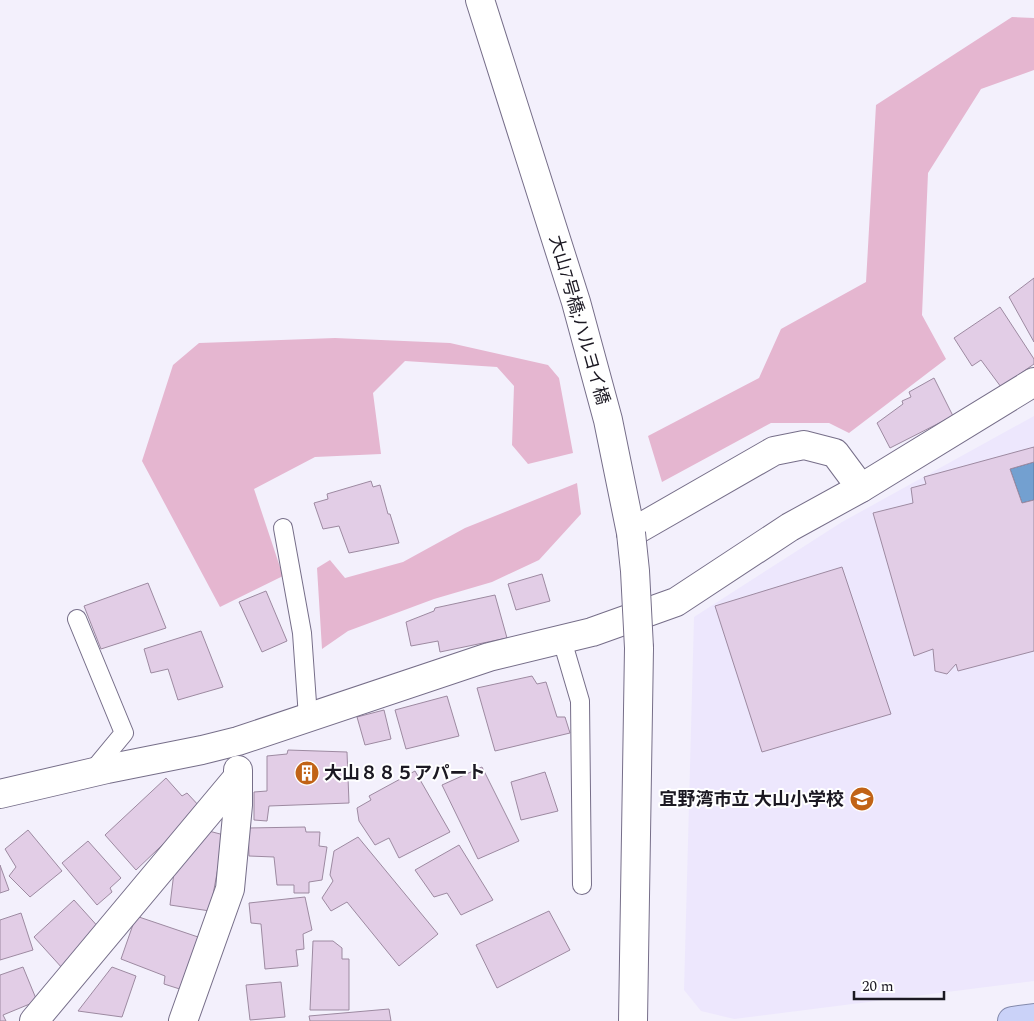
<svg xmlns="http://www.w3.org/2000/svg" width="1034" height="1021" font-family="Spectral,'Noto Sans JP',serif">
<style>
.built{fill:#ede7fd}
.green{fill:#e5b6d0}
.water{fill:#73a0d0;stroke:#59779c}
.building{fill:#e2cde6;stroke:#9d8aa1}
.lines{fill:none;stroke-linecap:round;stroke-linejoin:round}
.service-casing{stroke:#766e89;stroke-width:20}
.minor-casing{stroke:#766e89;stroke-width:30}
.tertiary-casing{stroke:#766e89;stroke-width:30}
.trunk-casing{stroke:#848aac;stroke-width:30}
.service{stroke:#fff;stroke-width:18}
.minor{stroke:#fff;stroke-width:28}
.tertiary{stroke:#fff;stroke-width:28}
.trunk{stroke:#cad2f8;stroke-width:28}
.tertiary-bridge-casing{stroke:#766e89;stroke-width:30;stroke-linecap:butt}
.tertiary-bridge{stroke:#fff;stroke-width:28}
.labels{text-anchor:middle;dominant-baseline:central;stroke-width:4;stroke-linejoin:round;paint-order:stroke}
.street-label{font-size:18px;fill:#1b1822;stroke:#fff}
.poi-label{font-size:18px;font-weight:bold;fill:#1b1822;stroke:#fff;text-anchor:start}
</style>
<rect width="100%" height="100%" fill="#f3f0fc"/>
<polygon class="built" points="1034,416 1034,981 734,1019 701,1011 684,990 694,617 842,522"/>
<g class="green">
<polygon points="1012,17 1034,18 1034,70 981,89 928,173 922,315 946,359 849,433 829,423 771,423 662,482 648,436 759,378 781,329 866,282 876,105"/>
<polygon points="335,338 450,343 548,365 559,378 573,453 528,464 512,445 514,386 497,367 405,361 373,393 381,454 315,457 254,489 283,576 220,607 142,461 173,365 199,343"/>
<polygon points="577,483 581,514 539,560 492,582 434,599 348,631 322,649 317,568 330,560 345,578 403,562 465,528"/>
</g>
<polygon class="water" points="1034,462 1034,500 1022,503 1010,469"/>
<g class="building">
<polygon points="1034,278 1034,342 1009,297"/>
<polygon points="1000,307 1034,359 1034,364 1001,387 981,360 972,366 954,338"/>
<polygon points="934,378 953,416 890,448 877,423 903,404 902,401 911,397 909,392"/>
<polygon points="1034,447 1034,462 1010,469 1022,503 1034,500 1034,651 958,671 956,664 947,674 935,671 933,649 914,656 873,513 913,503 911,488 926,484 924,477"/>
<polygon points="371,481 373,487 380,485 388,514 390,514 399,543 349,553 339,526 323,529 314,503 328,499 327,494"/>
<polygon points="842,567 891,714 762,752 715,606"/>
<polygon points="542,574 550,601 516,610 508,584"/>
<polygon points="148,583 166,628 101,649 84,606"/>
<polygon points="266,591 287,641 262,652 239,602"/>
<polygon points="495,595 507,638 440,652 438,641 411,646 406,622 434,611 435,608"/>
<polygon points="201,631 223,687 178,700 168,669 151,673 144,649"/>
<polygon points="532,676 537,684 546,682 557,717 565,717 570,733 495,751 477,688"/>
<polygon points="447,696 459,736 406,749 395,710"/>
<polygon points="384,710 391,739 365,745 357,717"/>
<polygon points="288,750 347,752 349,803 269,806 267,821 254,820 254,792 267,791 267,756 287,754"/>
<polygon points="482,767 519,841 478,859 442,785"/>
<polygon points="415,771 450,832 399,858 389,838 375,845 359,821 357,808 371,800 369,796"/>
<polygon points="545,772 558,811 521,820 511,782"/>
<polygon points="166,778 182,796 187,793 201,808 136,870 105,835"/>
<polygon points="305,827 306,832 320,832 319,846 327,847 322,880 309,882 309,893 294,893 294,885 277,885 274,857 249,856 248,828"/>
<polygon points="28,830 62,871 30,897 9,876 16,867 5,849"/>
<polygon points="205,830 224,835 210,911 170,905 175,864"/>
<polygon points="358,837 438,934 399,966 347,902 331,911 322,898 333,881 330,875 334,851"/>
<polygon points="88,841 121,878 110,888 112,892 97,905 62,863"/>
<polygon points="459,845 493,900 461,915 447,893 434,897 415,870"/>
<polygon points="0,865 9,890 0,893"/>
<polygon points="305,897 312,930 303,934 304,949 296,950 298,966 265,969 261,924 251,923 249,903"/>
<polygon points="74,900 101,930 63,969 34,937"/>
<polygon points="549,911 570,950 497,988 476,945"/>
<polygon points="21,913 33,950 0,960 0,920"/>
<polygon points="136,916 201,938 186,991 164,984 165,976 121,959"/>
<polygon points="313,941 333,941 342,948 342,959 349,959 349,1010 310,1010"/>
<polygon points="23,967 37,1001 3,1015 6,1021 0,1021 0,975"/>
<polygon points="112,967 136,976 122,1017 78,1011"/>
<polygon points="281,982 285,1017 250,1020 246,985"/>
<polygon points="389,1009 391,1021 310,1021 309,1016"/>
</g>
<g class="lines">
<defs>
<g id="service">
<polyline points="283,528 302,633 308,717"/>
<polyline points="77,619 124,733 91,773"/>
<polyline points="562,640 580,701 582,885"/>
</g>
<g id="minor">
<polyline points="631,533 774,451 804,445 835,453 861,488"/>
<polyline points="0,794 107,769 202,750 238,741 489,657 592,632 676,602 790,527 861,488 1034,382"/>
<polyline points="34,1021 238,777"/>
<polyline points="183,1021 230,889 238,805 238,770"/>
</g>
<g id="tertiary">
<polyline points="480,0 576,302 608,420 631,533"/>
<polyline points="633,1021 639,648"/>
</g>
<polyline id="trunk" points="1012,1021 1034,1018"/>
</defs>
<use href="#service" class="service-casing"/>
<use href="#minor" class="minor-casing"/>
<use href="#tertiary" class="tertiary-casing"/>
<use href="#trunk" class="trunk-casing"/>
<use href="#service" class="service"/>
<use href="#minor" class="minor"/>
<use href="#tertiary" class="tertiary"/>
<use href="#trunk" class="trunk"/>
<defs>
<polyline id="tertiary-bridge" points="631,533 635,571 639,648"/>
</defs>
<use href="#tertiary-bridge" class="tertiary-bridge-casing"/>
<use href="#tertiary-bridge" class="tertiary-bridge"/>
</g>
<defs>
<symbol id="building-disc" viewBox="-11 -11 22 22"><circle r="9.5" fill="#c16316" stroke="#fff"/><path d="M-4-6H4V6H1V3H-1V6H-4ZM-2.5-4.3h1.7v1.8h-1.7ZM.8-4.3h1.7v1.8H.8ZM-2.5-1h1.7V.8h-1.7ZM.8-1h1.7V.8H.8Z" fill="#fff"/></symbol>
<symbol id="school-disc" viewBox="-11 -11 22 22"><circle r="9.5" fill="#c16316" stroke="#fff"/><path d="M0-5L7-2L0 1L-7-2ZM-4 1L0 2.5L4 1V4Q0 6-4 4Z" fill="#fff"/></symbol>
</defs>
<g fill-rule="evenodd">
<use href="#building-disc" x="293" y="759" width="28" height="28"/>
<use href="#school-disc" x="848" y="785" width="28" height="28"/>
</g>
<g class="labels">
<g class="street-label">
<text transform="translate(579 320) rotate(74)">大山7号橋;ハルヨイ橋</text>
</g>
<g class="poi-label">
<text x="324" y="773">大山８８５アパート</text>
<text x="844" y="799" text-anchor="end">宜野湾市立 大山小学校</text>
</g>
</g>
<path d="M854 991v8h90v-8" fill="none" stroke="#1b1822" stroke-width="2.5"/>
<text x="862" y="991" font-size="15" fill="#1b1822" stroke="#ffffff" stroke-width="4" paint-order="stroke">20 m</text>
</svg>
